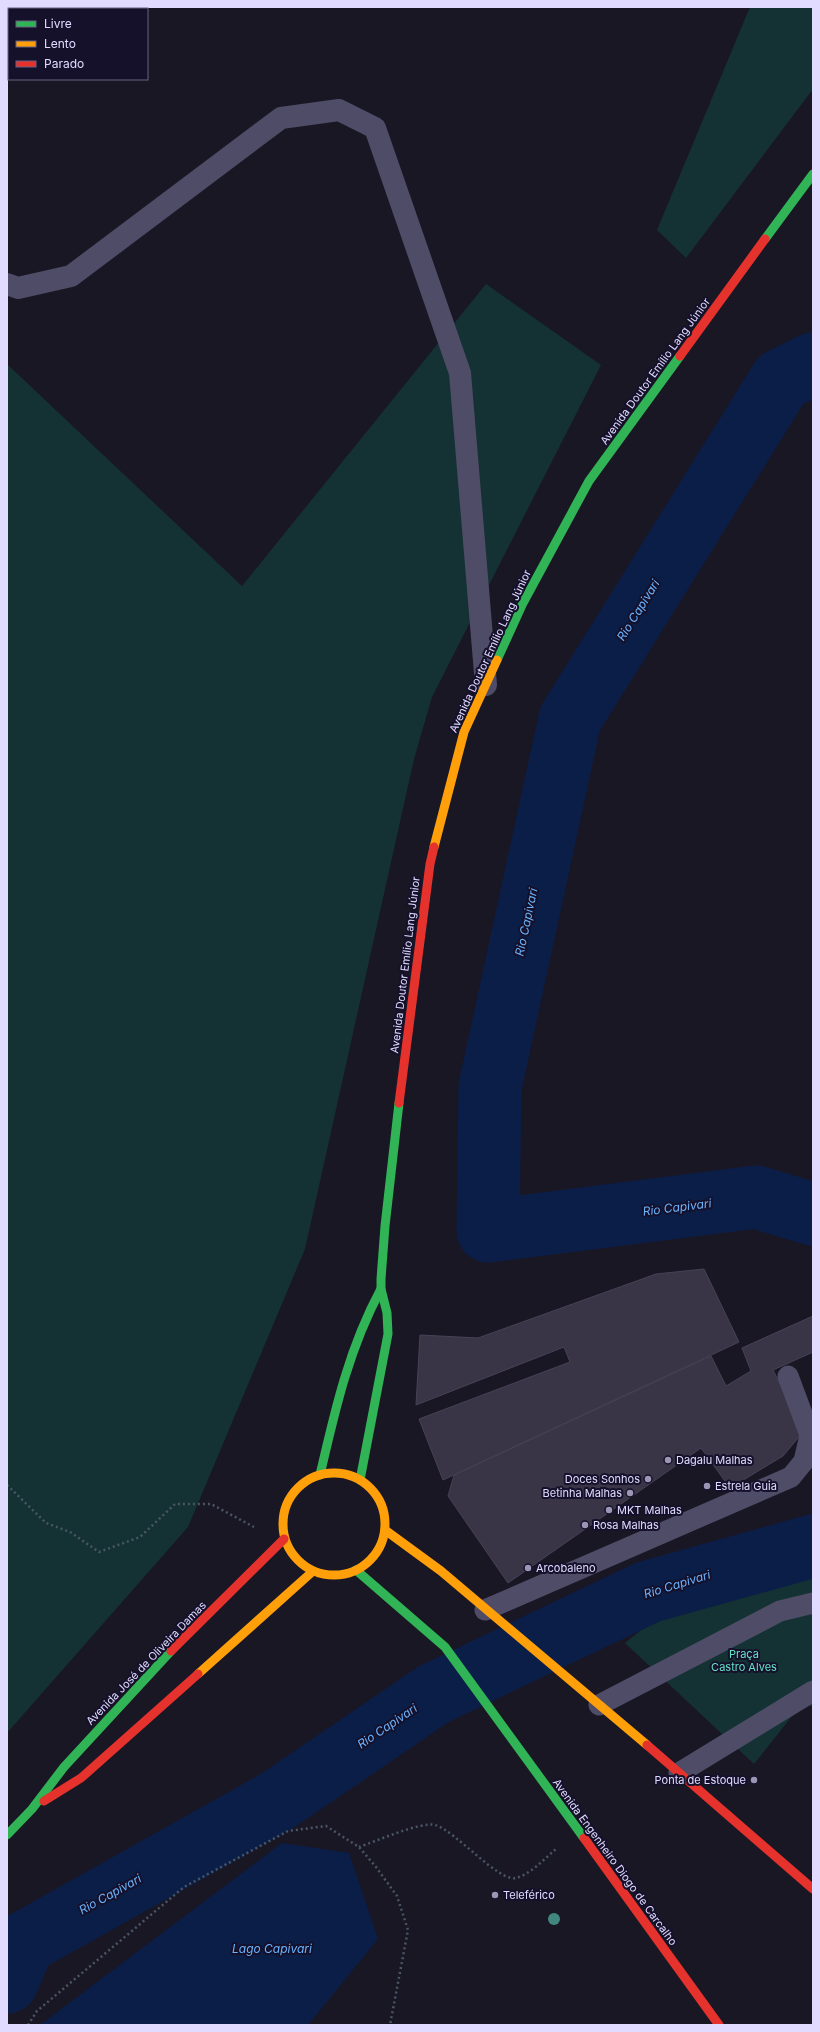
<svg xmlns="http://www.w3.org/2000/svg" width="820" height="2032" font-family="Inter,sans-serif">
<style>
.green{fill:#143133}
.water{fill:#0b1e48}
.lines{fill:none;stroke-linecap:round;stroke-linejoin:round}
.river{stroke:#0b1e48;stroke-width:63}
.building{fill:#393546;stroke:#474258}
.path{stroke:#495666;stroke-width:2.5;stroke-dasharray:2 3;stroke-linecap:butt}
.lane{stroke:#4e4c66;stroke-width:21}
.street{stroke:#4e4c66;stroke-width:22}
.fast{stroke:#30b455;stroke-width:9}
.slow{stroke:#ff9f0a;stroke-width:9}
.jam{stroke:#e5322d;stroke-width:9}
.tree{fill:#42877f}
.poi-dot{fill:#9b96b3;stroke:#16112b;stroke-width:1.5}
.labels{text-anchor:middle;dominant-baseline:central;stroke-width:4;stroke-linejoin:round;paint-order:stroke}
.street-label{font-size:11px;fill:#e0dbff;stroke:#16112b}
.poi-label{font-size:11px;fill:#e0dbff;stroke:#16112b;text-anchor:start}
.park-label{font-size:11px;fill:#63e3c9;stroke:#16112b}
.water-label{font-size:12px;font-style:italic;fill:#69b3ff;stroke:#16112b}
</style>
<rect width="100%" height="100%" fill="#1a1725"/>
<g class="green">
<polygon points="750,7 813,7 813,89 686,258 657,230"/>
<polygon points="486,284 601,365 432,697 414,759 305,1249 188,1527 7,1733 7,364 242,586"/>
<polygon points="813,1569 813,1706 800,1706 754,1764 625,1643 673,1604 788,1580"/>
</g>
<polygon class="water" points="282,1843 349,1853 378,1939 308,2025 40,2025"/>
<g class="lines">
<g class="river">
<polyline points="813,364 781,380 570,719 490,1087 488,1231 756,1197 813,1214"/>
<polyline points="7,1982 24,1943 277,1801 434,1694 648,1592 813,1546"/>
</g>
</g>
<g class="building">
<polygon points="704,1269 739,1342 443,1480 419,1419 570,1362 564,1347 416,1405 420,1335 478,1338 656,1274"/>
<polygon points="813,1316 813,1352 773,1370 803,1432 783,1456 730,1488 701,1448 508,1583 448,1496 454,1475 711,1356 726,1386 751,1371 742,1348"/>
</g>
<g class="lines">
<g class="path">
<polyline points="7,1485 46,1523 70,1532 99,1552 140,1537 175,1504 211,1504 254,1527"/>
<path d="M359,1847C374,1842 422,1821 435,1825C456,1831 498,1882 516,1878C531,1874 544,1859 556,1849"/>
<polyline points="28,2025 37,2011 184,1887 288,1831 326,1826 359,1847 376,1867 397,1896 408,1930 390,2025"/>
</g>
<g class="lane">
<polyline points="485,1610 791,1477 804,1461 810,1435 788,1376"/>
<polyline points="599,1705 780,1611 813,1603"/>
<polyline points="679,1773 813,1691"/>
</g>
<polyline class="street" points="7,284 18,288 71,276 281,118 339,110 375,128 460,373 486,685"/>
<g class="fast">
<polyline points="765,239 813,174"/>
<polyline points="497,660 523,603 589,481 680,356"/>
<path d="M320,1475C335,1410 349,1348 381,1289"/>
<polyline points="360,1480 388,1334 387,1313 381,1289 381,1279 385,1226 399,1103"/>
<polyline points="356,1570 445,1647 584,1838"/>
<polyline points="7,1835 32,1809 64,1767 171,1651"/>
</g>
<g class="slow">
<polyline points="434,847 464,732 497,660"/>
<circle cx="334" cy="1524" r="51"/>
<polyline points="385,1530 441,1571 647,1745"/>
<polyline points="198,1674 312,1572"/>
</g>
<g class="jam">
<polyline points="680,356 765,239"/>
<polyline points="399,1103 430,864 434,847"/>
<polyline points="171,1651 284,1539"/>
<polyline points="647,1745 813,1889"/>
<polyline points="44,1801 81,1778 198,1674"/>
<polyline points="584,1838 719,2025"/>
</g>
</g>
<circle class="tree" cx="554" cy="1919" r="6"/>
<g class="poi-dot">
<circle cx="668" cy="1460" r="4"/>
<circle cx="648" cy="1479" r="4"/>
<circle cx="707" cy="1486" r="4"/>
<circle cx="630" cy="1493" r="4"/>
<circle cx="609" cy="1510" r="4"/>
<circle cx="585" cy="1525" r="4"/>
<circle cx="528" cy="1568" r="4"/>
<circle cx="754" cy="1780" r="4"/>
<circle cx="495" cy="1895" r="4"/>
</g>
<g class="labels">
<g class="street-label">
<text transform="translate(655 371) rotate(-54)">Avenida Doutor Emílio Lang Júnior</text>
<text transform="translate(490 651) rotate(-65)">Avenida Doutor Emílio Lang Júnior</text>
<text transform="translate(405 965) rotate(-83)">Avenida Doutor Emílio Lang Júnior</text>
<text transform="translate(146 1663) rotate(-46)">Avenida José de Oliveira Damas</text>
<text transform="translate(615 1862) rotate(54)">Avenida Engenheiro Diogo de Carcalho</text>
</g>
<g class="poi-label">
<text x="676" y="1460">Dagalu Malhas</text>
<text x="640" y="1479" text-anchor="end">Doces Sonhos</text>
<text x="715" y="1486">Estrela Guia</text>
<text x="622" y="1493" text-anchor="end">Betinha Malhas</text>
<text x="617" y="1510">MKT Malhas</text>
<text x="593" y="1525">Rosa Malhas</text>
<text x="536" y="1568">Arcobaleno</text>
<text x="746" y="1780" text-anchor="end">Ponta de Estoque</text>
<text x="503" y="1895">Teleférico</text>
</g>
<g class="park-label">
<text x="744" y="1654">Praça<tspan x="744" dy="13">Castro Alves</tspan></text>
</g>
<g class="water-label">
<text transform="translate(638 610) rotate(-58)">Rio Capivari</text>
<text transform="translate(526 922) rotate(-78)">Rio Capivari</text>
<text transform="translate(677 1207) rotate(-7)">Rio Capivari</text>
<text transform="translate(677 1584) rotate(-17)">Rio Capivari</text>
<text transform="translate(387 1726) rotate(-34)">Rio Capivari</text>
<text transform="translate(110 1894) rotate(-29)">Rio Capivari</text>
<text x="272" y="1948">Lago Capivari</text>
</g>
</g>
<rect width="820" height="2032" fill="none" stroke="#e0dbff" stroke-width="16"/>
<rect x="8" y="8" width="140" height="72" fill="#16112b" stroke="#676280"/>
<rect x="16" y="21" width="20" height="6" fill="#30b455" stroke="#676280"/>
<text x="44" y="28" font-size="12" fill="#e0dbff">Livre</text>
<rect x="16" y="41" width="20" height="6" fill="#ff9f0a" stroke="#676280"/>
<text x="44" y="48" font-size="12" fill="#e0dbff">Lento</text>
<rect x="16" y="61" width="20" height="6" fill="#e5322d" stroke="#676280"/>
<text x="44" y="68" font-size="12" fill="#e0dbff">Parado</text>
</svg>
